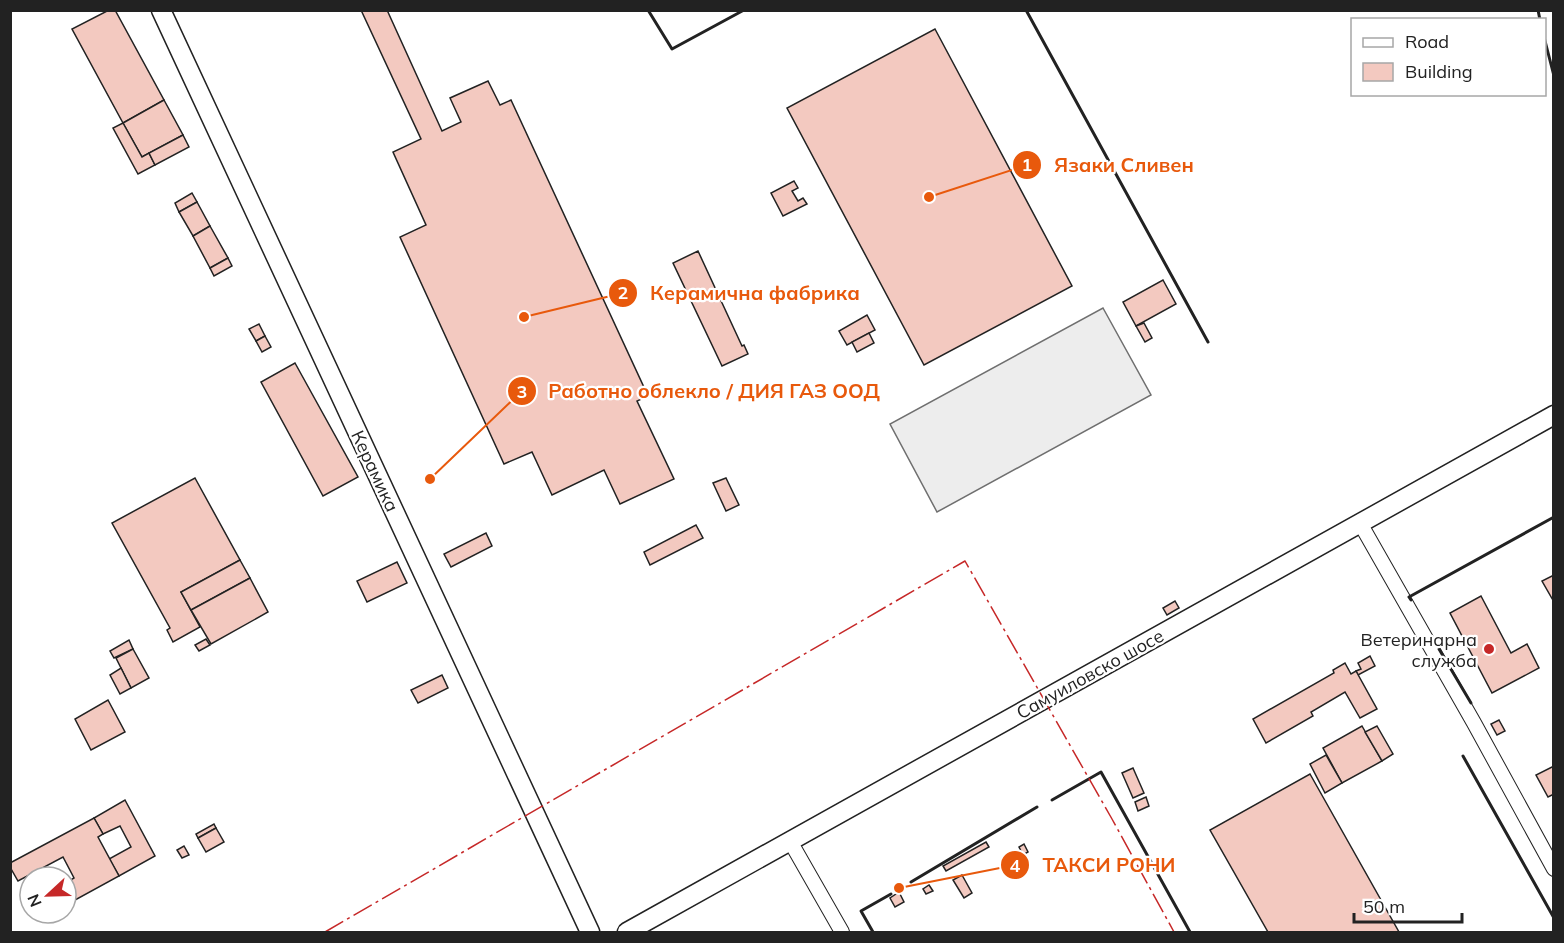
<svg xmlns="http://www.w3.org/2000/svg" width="1564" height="943" font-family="Mulish,sans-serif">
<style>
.parking{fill:#ededed;stroke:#6f6f6f;stroke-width:1.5}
.building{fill:#f3c9c0;stroke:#222;stroke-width:1.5}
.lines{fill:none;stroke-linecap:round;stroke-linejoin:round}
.street-casing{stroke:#222;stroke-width:16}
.secondary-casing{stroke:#222;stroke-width:21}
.street{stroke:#fff;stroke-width:14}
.secondary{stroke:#fff;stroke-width:18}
.wall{stroke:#222;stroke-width:3}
.power{stroke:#c62828;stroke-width:1.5;stroke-dasharray:21 4.5 3 4.5;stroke-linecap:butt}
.poi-dot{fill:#c62828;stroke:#fff;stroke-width:2}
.labels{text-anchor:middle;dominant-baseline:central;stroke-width:4.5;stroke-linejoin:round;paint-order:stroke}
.street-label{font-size:18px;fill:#222;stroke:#fff}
.poi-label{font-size:18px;fill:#222;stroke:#fff;text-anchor:end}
.leader{fill:none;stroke:#e8590c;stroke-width:2}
.callout-dot{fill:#e8590c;stroke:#fff;stroke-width:2}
.mark-label{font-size:18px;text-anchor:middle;font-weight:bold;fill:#fff}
.callout-label{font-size:20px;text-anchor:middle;font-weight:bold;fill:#e8590c;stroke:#fff;stroke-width:4.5;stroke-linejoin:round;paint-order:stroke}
</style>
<rect width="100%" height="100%" fill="#fff"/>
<polygon class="parking" points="1103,308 1151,395 937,512 890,424"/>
<g class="building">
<polygon points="109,10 115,10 164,100 123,123 72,29"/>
<polygon points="361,10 387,10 442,131 461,122 450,98 488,81 500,105 511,100 648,396 637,401 674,479 620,504 604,470 552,495 532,452 504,464 400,237 426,225 393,152 421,139"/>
<polygon points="935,29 1072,286 924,365 787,108"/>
<polygon points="164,100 183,135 142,157 123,123"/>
<polygon points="123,123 142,157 149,153 155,165 138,174 113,128"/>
<polygon points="183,135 189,147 155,165 149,153"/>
<polygon points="794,181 798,188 792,191 798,201 803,198 807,204 783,216 771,193"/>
<polygon points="192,193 197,202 179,212 175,203"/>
<polygon points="197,202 210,226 193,236 179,212"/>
<polygon points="210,226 228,258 210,268 193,236"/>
<polygon points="698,251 742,346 744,345 748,354 722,366 673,263"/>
<polygon points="228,258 232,266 214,276 210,268"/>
<polygon points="1163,280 1176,304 1136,326 1123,302"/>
<polygon points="867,315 875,330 847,345 839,331"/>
<polygon points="1144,323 1152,338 1145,342 1136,326"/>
<polygon points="259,324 265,336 256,341 249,329"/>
<polygon points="869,333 874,343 857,352 852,342"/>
<polygon points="265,336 271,347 262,352 256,341"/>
<polygon points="295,363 358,477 323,496 261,382"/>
<polygon points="195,478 240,560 181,592 200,627 173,642 167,630 170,628 112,523"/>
<polygon points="726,478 739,505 726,511 713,483"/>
<polygon points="696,525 703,538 650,565 644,552"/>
<polygon points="486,533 492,546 451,567 444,554"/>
<polygon points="240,560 250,578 191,610 181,592"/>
<polygon points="397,562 407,583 367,602 357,581"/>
<polygon points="1554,575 1554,602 1542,581"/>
<polygon points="250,578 268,612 211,644 191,610"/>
<polygon points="1481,596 1511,653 1527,644 1539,668 1492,693 1450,613"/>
<polygon points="1175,601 1179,608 1167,615 1163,608"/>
<polygon points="206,639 210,645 199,651 195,645"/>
<polygon points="129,640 133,649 114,658 110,651"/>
<polygon points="133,649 149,678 131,688 116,658"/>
<polygon points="1370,656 1375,666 1358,675 1356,671 1361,669 1358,663"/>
<polygon points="1345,663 1351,674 1356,671 1377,709 1360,718 1345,692 1311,712 1313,716 1266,743 1253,719 1334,673 1333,670"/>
<polygon points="121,668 131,688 120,694 110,675"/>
<polygon points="442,675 448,688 418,703 411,690"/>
<polygon points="108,700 125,732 91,750 75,719"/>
<polygon points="1499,720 1505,731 1497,735 1491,724"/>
<polygon points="1362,726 1382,761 1342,783 1323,748"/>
<polygon points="1377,726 1393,754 1382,761 1365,732"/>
<polygon points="1326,755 1342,783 1325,793 1310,764"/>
<polygon points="1554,766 1554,794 1548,797 1536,775"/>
<polygon points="1133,768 1144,793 1133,798 1122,773"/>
<polygon points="1310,774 1399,932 1268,932 1210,830"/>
<polygon points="1146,797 1149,806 1138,811 1135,802"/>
<polygon points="125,800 155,856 119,876 109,859 131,847 120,826 103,834 94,818"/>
<polygon points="94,818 103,834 98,837 119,876 66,905 66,883 74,878 63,857 18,881 10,867 10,863"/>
<polygon points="214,824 216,828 198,838 196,834"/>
<polygon points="216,828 224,842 206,852 198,838"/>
<polygon points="986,842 989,847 946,871 943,866"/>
<polygon points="1024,844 1028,852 1023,855 1019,847"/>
<polygon points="184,846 189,855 182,858 177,850"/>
<polygon points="962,875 972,893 964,898 953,880"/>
<polygon points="929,885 933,891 926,894 923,889"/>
<polygon points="899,892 904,902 895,907 890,898"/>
<polygon points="35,913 51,913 39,920"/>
</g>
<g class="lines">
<defs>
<g id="street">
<polyline points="1360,523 1474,723 1554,869"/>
<polyline points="790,841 842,932"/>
</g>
<g id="secondary">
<polyline points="161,10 590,932"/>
<polyline points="627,932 1554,415"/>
</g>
</defs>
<use href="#street" class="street-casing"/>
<use href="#secondary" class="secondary-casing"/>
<use href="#street" class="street"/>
<use href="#secondary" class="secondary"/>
<g class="wall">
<polyline points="648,10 672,49 744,10"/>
<polyline points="1026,10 1208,342"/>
<polyline points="1538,10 1540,20"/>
<polyline points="1544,37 1554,76"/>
<polyline points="1411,600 1409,597 1554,517"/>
<polyline points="1439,649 1471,703"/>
<polyline points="1463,756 1554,918"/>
<polyline points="1052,800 1101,772 1190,932"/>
<polyline points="911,882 1037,807"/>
<polyline points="873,932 861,911 891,894"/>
</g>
<polyline class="power" points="325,932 965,561 1112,819 1174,932"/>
</g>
<circle class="poi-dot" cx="1489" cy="649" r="6"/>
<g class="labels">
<g class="street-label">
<text transform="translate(375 471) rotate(65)">Керамика</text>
<text transform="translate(1090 674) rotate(-29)">Самуиловско шосе</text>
</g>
<g class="poi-label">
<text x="1477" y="639">Ветеринарна<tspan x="1477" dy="21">служба</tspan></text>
</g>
</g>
<path class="leader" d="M929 197L1027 165M524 317L623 293M430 479L522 391M899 888L1015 865"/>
<g class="callout-dot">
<circle cx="929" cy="197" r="6"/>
<circle cx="524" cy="317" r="6"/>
<circle cx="430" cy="479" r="6"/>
<circle cx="899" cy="888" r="6"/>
<circle cx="1027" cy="165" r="15"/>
<circle cx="623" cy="293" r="15"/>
<circle cx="522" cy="391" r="15"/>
<circle cx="1015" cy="865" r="15"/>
</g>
<g class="mark-label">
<text x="1027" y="171">1</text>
<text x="623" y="299">2</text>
<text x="522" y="398">3</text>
<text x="1015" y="872">4</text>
</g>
<g class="callout-label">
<text x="1124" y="172">Язаки Сливен</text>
<text x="755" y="300">Керамична фабрика</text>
<text x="714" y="398">Работно облекло / ДИЯ ГАЗ ООД</text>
<text x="1109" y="872">ТАКСИ РОНИ</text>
</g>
<rect width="1564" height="943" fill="none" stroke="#222222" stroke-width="24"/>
<rect x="1351" y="18" width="195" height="78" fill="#ffffff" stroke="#a7a7a7" stroke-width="1.5"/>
<rect x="1363" y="38" width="30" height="9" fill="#ffffff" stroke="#a7a7a7" stroke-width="1.5"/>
<text x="1405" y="48" font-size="18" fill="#222222">Road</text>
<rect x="1363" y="63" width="30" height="18" fill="#f3c9c0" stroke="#a7a7a7" stroke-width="1.5"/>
<text x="1405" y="78" font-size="18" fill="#222222">Building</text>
<g transform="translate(48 895) rotate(248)"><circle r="28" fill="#ffffff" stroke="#a7a7a7" stroke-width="1.5"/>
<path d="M0-4.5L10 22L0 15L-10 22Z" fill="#c62828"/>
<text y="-9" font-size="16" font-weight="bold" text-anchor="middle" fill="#222222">N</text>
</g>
<path d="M1354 913v9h108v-9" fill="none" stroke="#222222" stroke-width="3"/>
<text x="1363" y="913" font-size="18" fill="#222222" stroke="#ffffff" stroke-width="4.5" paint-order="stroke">50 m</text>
</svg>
